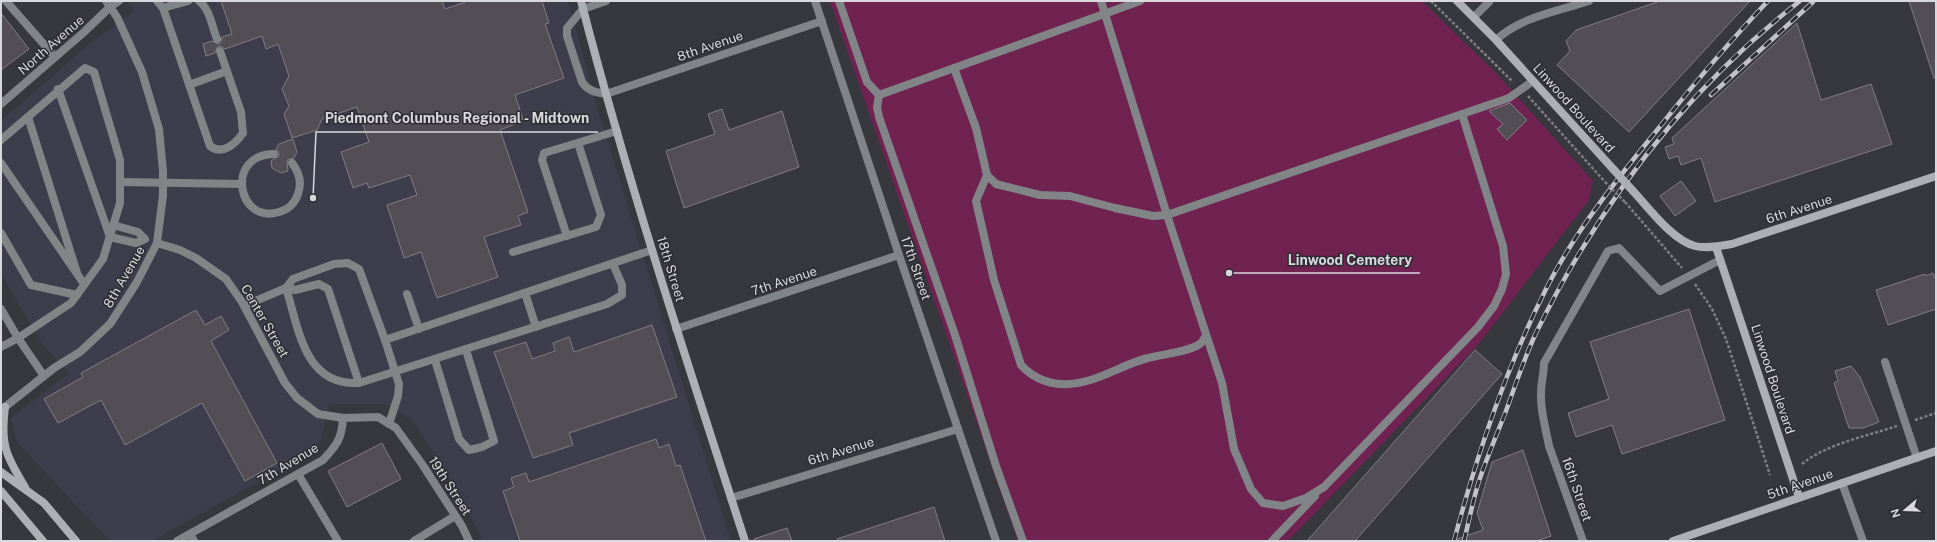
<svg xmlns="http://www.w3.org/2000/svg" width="1937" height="542" font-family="'Public Sans',sans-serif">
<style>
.built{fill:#3e3d4b}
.green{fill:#702251}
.building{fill:#534e55;stroke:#827c84}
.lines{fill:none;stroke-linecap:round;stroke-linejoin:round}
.path{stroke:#808086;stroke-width:2.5;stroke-dasharray:3 2;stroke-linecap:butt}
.lane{stroke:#828588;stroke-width:8}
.street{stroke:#828588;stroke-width:8}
.secondary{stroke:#acb0b5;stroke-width:8}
.rail-casing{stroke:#c1c1c6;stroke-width:4.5}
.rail{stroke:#2d2d34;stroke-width:3;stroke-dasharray:9;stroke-linecap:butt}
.path-bridge{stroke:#808086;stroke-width:2.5;stroke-dasharray:3 2;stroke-linecap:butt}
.secondary-bridge{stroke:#acb0b5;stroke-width:8}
.labels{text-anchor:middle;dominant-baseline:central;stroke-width:3;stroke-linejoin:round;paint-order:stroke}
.street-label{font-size:13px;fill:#d8d8dd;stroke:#2d2d34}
.leader{fill:none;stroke:#d8d8dd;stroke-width:1.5}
.callout-dot{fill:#d8d8dd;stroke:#2d2d34;stroke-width:1.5}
.callout-label{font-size:14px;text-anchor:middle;font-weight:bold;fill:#d8d8dd;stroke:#2d2d34;stroke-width:3;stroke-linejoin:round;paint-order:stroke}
</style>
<rect width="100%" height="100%" fill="#37373e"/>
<polygon class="built" points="127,1 568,1 598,110 731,541 483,541 449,476 412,420 385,404 329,404 321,441 312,452 152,541 113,541 106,537 16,441 11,418 69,373 43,345 1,274 1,121 87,46 134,11"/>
<polygon class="green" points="830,1 1422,1 1497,74 1593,181 1589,200 1477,346 1288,541 1018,541"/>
<g class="building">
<polygon points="221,1 442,1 445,9 468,1 542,1 549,23 545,24 564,78 515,95 523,119 514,122 515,124 500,130 528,212 518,216 521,225 484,237 498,277 437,298 421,252 404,258 387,205 417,195 410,175 369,188 367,183 353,188 341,152 369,142 357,107 322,119 317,130 292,138 284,114 289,106 282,89 289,76 278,44 266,49 262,36 225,49 221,46 218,46 215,53 206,56 203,44 212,41 219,44 221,42 222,37 232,34"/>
<polygon points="1660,1 1750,1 1629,132 1557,65 1570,51 1566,41 1576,30"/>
<polygon points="1909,1 1936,1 1936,77 1934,78"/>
<polygon points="1,13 29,49 1,70"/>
<polygon points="1797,23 1821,100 1871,84 1892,144 1715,202 1701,158 1681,165 1678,156 1669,159 1665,147 1674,144 1672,138"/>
<polygon points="1510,103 1527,120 1507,140 1497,129 1503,124 1489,111"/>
<polygon points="722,109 729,130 782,111 799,167 684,208 666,151 715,134 708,114"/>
<polygon points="293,139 297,152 294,158 287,160 288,171 281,173 272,168 271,161 279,156 279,153 276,149 279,144"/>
<polygon points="1681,181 1696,201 1675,216 1660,196"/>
<polygon points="1933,273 1936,281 1936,309 1888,325 1876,290 1925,274 1926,276"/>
<polygon points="1689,309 1725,420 1622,454 1612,425 1576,437 1568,413 1609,399 1590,342"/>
<polygon points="196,310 205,325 221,316 229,330 211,341 277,463 245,481 202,403 125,445 101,400 58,423 44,399 83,377 81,373"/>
<polygon points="652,325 677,397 569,433 573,445 533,458 494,352 526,342 532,359 555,351 553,343 569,337 574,352"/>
<polygon points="1475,350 1502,374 1355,541 1307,541"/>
<polygon points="1851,366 1860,377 1879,422 1863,428 1849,428 1834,383 1838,381 1835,371"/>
<polygon points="656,439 659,448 669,444 676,466 680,465 706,541 520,541 503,491 514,487 511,478 526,473 529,482"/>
<polygon points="382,443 401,479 347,507 328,471"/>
<polygon points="1523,450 1551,536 1536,541 1457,541 1457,539 1483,530 1477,513 1492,462"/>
<polygon points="934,507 945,541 838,541 837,539"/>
<polygon points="787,528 792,541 755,541 754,539"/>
</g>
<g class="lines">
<g class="path">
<polyline points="1431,1 1513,82"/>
<polyline points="1528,96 1605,182"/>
<polyline points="1625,202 1682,268"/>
<polyline points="1695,284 1712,309 1726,339 1770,475"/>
<polyline points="1915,420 1936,413"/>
<path d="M1802,464C1826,444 1867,436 1897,426"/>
</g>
<g class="lane">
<path d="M157,1L163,8L210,146C223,156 236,143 243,133L241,112L220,51"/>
<path d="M199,1C210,9 212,27 217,39"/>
<path d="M606,1L583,9L567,28V36L582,82C588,91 595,92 606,94"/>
<polyline points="839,1 867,82 879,95"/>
<polyline points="1101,1 1167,215 1509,98 1533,81"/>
<polyline points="110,7 119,1"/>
<polyline points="163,8 188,1"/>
<polyline points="1474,17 1489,2 1488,1"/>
<polyline points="954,68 976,128 987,175 996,184 1040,195 1070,196 1115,208 1153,216 1167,215 1222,383 1234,449 1251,489 1263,503 1283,506 1306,498 1324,487 1478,327 1494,306 1502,289 1506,274 1503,246 1462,114"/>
<polyline points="189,85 227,71"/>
<polyline points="58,89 110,237 136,243 145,239 138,232 113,225"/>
<polyline points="879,95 877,107 879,117 955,335 996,466 1023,541"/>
<polyline points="879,95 1140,1"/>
<polyline points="28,117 77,273"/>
<polyline points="1,140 85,68 94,72 120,160 120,203 103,259 71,303 18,338 44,376"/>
<path d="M274,154C225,154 237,225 279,212C288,210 295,203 298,194C302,183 299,172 292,163"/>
<polyline points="1,163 84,284"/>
<path d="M987,175L976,201L994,280L1021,365C1032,377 1045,383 1061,384C1093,386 1119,365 1148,358C1162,354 1191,352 1201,343C1203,341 1205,337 1206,335"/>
<polyline points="120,182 241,184"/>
<polyline points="1,233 31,285 77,295"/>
<polyline points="567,236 542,160 544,153 617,131"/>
<polyline points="513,252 596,227 601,215 578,143"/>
<path d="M286,288C299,329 304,386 359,383L607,304L622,295V285L613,264"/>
<polyline points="286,288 295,290 319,284 328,289 359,383"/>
<polyline points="525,293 536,327"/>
<polyline points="407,294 419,329"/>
<polyline points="244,306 286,288 293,279 334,264 348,263 359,269 385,340 399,384 398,396 389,424"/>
<polyline points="1,309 18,338 1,347"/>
<polyline points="385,340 652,250"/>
<polyline points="435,360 459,439 469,450 482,447 494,441 466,350"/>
<polyline points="1885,362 1917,458"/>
<path d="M1549,446C1546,429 1540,411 1541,393C1541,383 1544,373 1544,363L1608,251L1619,248L1660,291L1720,260"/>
<polyline points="298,474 338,541"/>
<polyline points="1842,483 1863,541"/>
<polyline points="190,534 194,541"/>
<polyline points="414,541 455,516"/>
<polyline points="1272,541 1315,496"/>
</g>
<g class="street">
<polyline points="6,1 55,57"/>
<polyline points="815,1 899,255 996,541"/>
<path d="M1496,40C1520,17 1559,11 1589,1"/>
<polyline points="606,94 822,21"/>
<polyline points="1,104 83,33 110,7"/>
<polyline points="157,243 180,250 196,258 226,279 242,302 285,383 297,398 318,414 343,418 378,417 396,428 422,464 462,526 469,541"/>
<polyline points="676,329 899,255"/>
<polyline points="1,410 54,368 80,352 110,324 137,282 157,243 163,195 163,171 159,129 142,72 117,17 106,1"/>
<polyline points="1549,446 1583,541"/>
<polyline points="731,498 958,429"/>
<path d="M177,541L323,460C337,445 342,438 343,418"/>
</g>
<g class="secondary">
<path d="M581,1C628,183 687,362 745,541"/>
<polyline points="1457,1 1496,40 1614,170"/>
<path d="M1633,191C1649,208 1672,240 1695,246C1707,249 1720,246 1732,244L1936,176"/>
<polyline points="1716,247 1799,497"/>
<path d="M5,407C0,444 6,456 25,487"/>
<polyline points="1,472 44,503 76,541"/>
<polyline points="1,491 43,541"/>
<polyline points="1673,541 1936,451"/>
</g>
<defs>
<g id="rail">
<polyline points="1711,95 1813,2"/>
<path d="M1454,541C1477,454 1506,368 1547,287C1576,230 1617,179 1658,129C1693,85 1729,42 1768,1"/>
<path d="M1464,541C1469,521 1473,500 1479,481C1487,457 1497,434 1506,411C1515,386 1524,359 1535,335C1599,204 1684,91 1800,1"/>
</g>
</defs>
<use href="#rail" class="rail-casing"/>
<use href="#rail" class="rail"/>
<polyline class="path-bridge" points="1605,182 1625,202"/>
<polyline class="secondary-bridge" points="1614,170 1633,191"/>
</g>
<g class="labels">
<g class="street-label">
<text transform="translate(51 45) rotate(-41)">North Avenue</text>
<text transform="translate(710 46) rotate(-19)">8th Avenue</text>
<text transform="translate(1574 108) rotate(48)">Linwood Boulevard</text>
<text transform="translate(1799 209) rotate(-18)">6th Avenue</text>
<text transform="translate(916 268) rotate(71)">17th Street</text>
<text transform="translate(671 269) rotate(73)">18th Street</text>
<text transform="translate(124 277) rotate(-60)">8th Avenue</text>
<text transform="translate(784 281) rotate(-18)">7th Avenue</text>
<text transform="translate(265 321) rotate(60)">Center Street</text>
<text transform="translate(1773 379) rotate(72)">Linwood Boulevard</text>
<text transform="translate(841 451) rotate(-17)">6th Avenue</text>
<text transform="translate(288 464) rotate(-31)">7th Avenue</text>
<text transform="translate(1800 484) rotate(-19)">5th Avenue</text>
<text transform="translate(450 486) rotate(57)">19th Street</text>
<text transform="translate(1577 489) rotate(71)">16th Street</text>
</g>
</g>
<path class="leader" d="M313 198L316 132H598M1229 273L1279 273H1420"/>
<g class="callout-dot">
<circle cx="313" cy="198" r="4"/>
<circle cx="1229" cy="273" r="4"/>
</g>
<g class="callout-label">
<text x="457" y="123">Piedmont Columbus Regional - Midtown</text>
<text x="1350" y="265">Linwood Cemetery</text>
</g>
<rect width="1937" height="542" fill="none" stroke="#d8d8dd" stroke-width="4"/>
<g transform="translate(1905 510) rotate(251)" stroke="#2d2d34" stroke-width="3" paint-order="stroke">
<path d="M0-3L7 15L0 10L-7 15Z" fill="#d8d8dd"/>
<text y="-6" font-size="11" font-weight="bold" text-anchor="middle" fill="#d8d8dd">N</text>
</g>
</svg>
